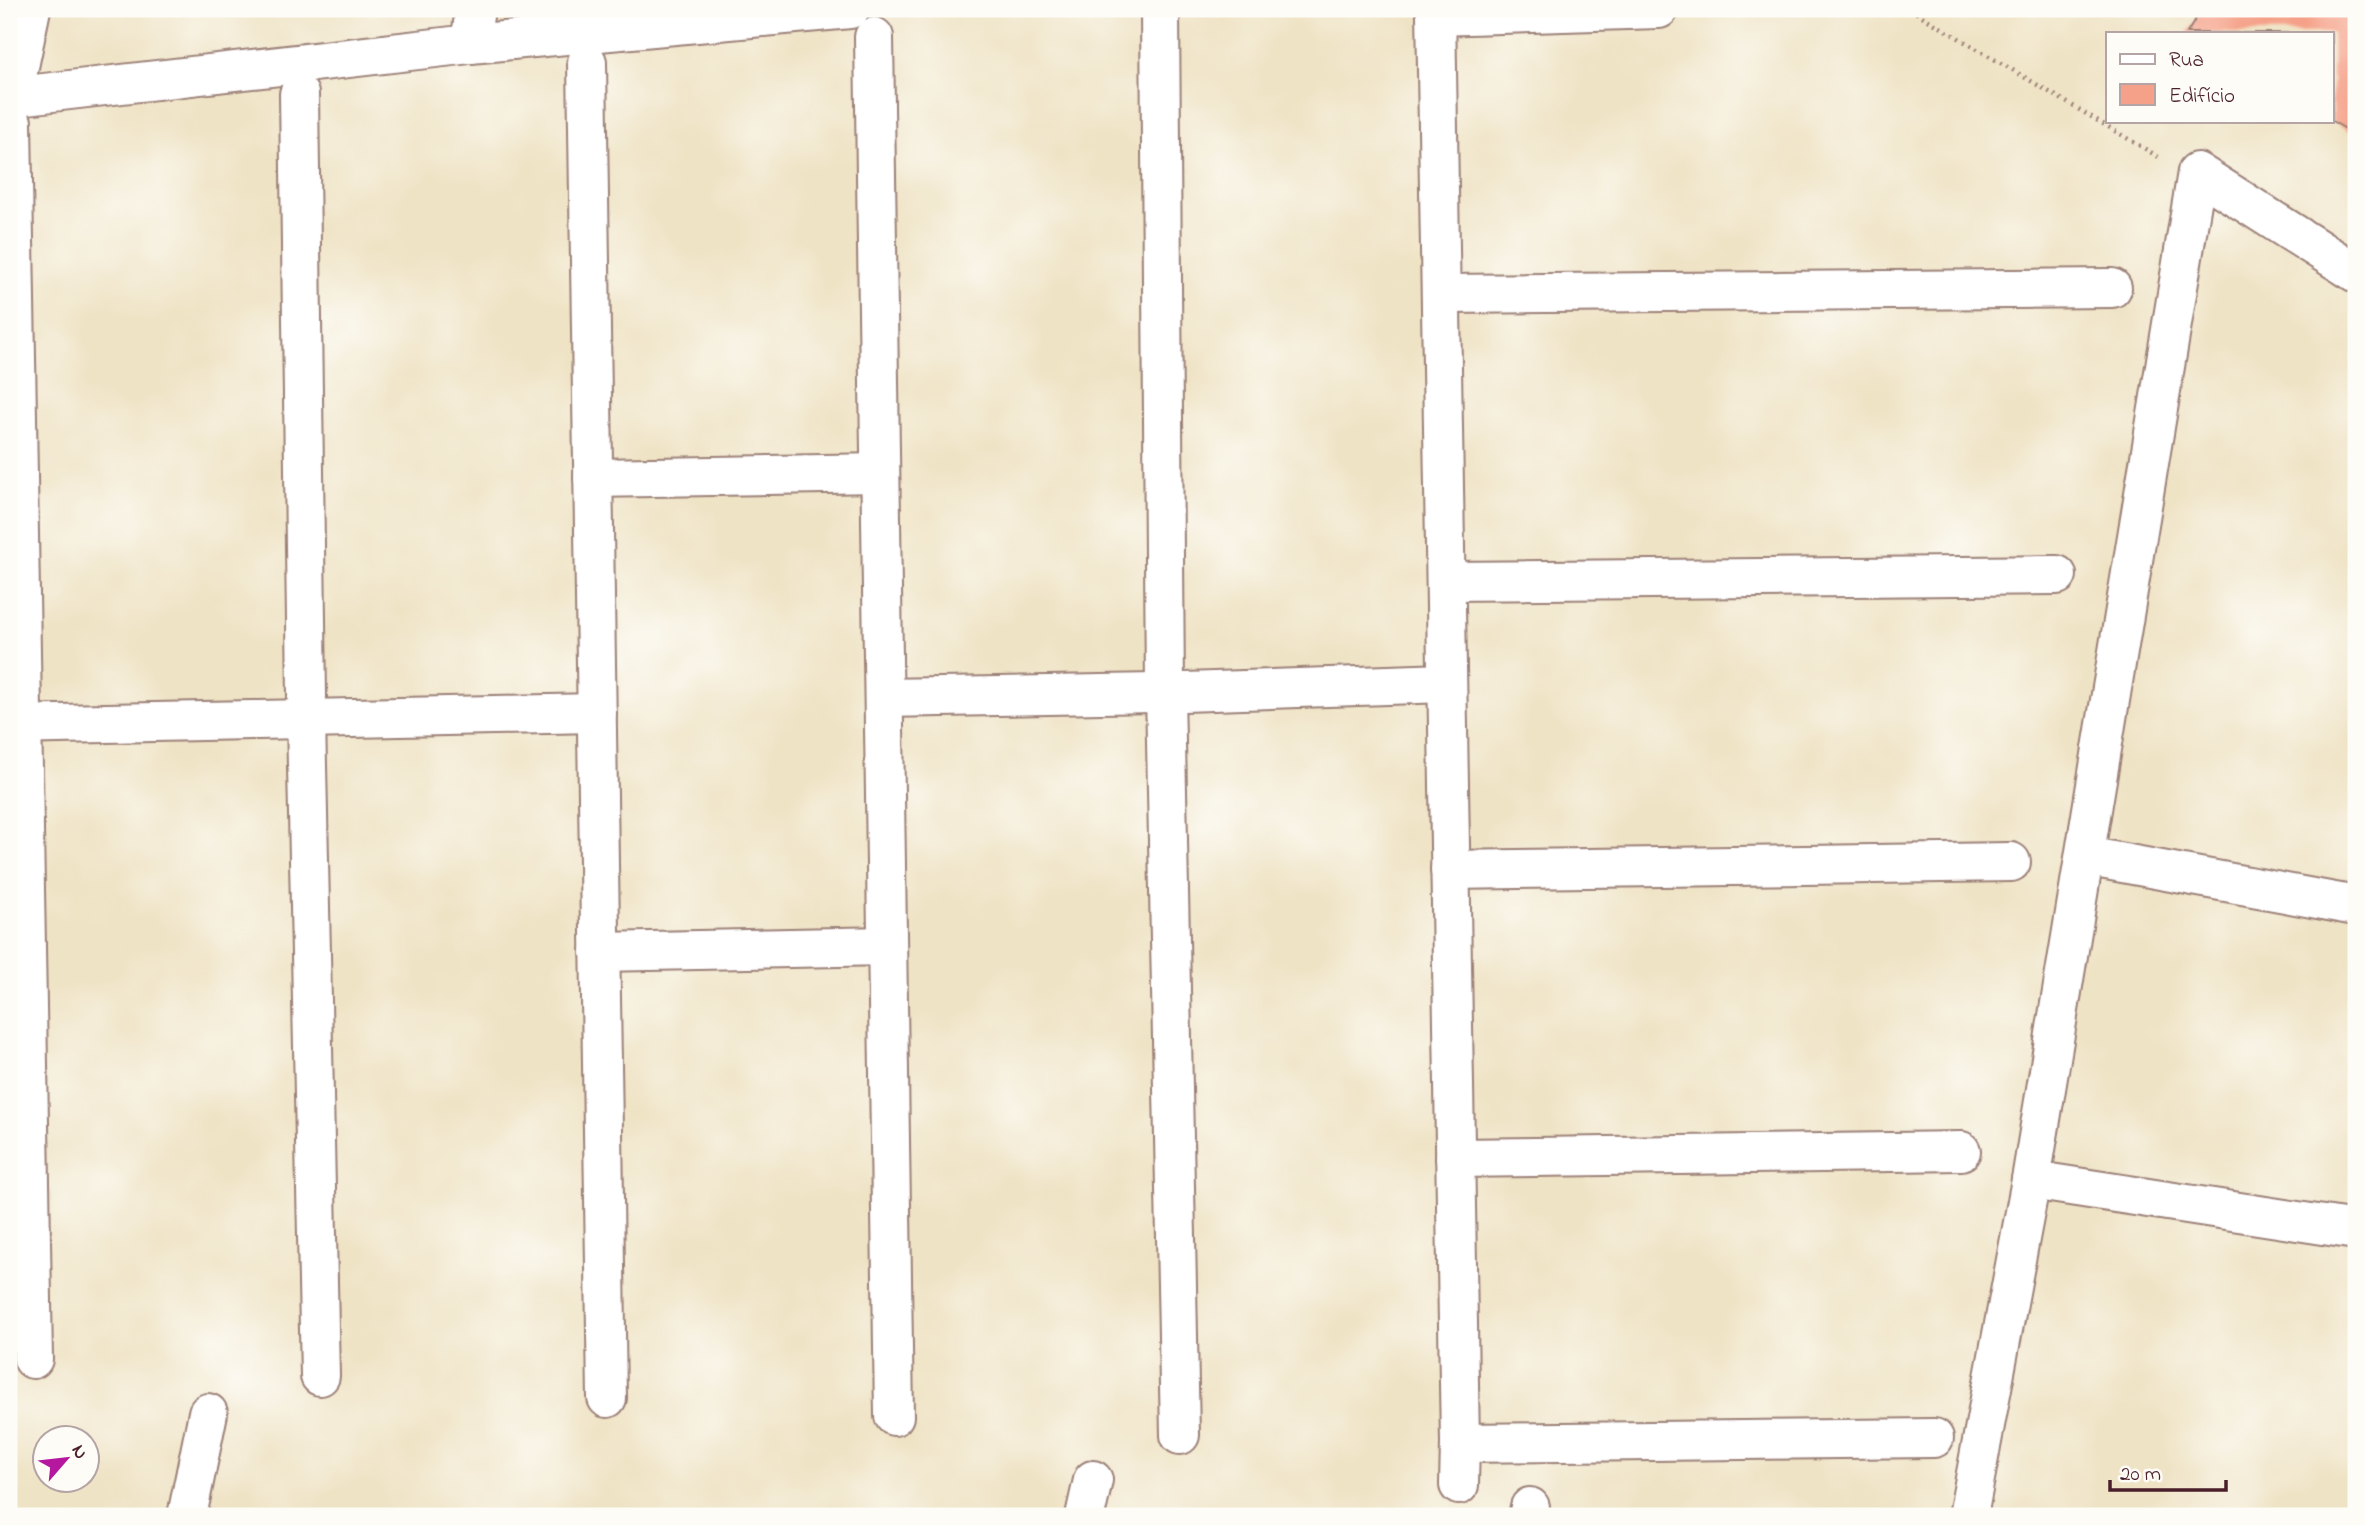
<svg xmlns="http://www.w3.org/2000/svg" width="2365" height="1525" font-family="'Indie Flower',sans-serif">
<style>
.building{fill:#f5a088}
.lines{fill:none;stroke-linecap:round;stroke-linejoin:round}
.minor-casing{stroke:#9c8178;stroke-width:42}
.path{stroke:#9c8178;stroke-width:4.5;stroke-dasharray:2 5;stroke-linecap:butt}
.minor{stroke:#fff;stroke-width:38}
</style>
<rect width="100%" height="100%" fill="#fdfcf7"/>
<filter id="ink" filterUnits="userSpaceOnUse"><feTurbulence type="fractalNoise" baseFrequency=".0143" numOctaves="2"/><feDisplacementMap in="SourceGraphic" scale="14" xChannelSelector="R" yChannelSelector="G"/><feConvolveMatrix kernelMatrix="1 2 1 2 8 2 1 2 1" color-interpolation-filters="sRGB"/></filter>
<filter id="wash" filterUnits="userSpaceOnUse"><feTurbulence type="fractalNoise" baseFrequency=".00686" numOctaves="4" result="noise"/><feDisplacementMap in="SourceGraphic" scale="28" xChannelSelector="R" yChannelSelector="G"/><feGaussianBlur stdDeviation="1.57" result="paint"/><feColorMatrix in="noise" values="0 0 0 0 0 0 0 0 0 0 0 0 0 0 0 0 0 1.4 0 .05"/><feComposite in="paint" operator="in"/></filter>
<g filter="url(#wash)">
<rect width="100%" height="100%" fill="#efe3c5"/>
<g id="blocks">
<polygon class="building" points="2202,9 2356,9 2356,135 2332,121 2332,33 2187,33"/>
</g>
</g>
<g filter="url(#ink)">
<use href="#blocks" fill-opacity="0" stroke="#9c8178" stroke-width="2"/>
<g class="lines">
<defs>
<g id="minor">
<polyline points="1160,9 1165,692 1180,1435"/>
<polyline points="1436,9 1460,1443 1459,1485"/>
<polyline points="1436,16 1659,9"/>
<polyline points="874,37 894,1416"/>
<polyline points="470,44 475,9"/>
<polyline points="587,62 607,1398"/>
<polyline points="299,94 307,696 306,719 320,1376"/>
<polyline points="13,96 31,9"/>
<polyline points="9,97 470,44 850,9"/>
<polyline points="12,122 33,1359"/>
<polyline points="1441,294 2112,288"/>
<polyline points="593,478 880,473"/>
<polyline points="1446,581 2057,575"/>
<polyline points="884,698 1155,693 1447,683"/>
<polyline points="9,725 597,713"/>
<polyline points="2085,856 2356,906"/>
<polyline points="1450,870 2011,862"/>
<polyline points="600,952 887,946"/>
<polyline points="1455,1158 1961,1151"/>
<polyline points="2031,1180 2356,1230"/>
<polyline points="1460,1443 1934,1438"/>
<polyline points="187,1516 208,1413"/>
<polyline points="1085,1516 1093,1480"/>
<polyline points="1528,1516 1530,1507"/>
<polyline points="1968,1516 2031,1180 2197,172 2356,273"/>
</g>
</defs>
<use href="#minor" class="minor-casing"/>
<polyline class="path" points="1910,9 2162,159"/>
<use href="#minor" class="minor"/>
</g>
</g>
<rect width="2365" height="1525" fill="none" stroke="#fdfcf7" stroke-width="35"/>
<rect x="2106" y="32" width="228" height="91" fill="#fdfcf7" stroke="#b5a4a5" stroke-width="2"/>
<rect x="2120" y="54" width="35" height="10" fill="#ffffff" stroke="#b5a4a5" stroke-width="2"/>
<text x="2169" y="66" font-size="21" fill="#4a1f2b">Rua</text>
<rect x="2120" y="84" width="35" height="21" fill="#f5a088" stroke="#b5a4a5" stroke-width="2"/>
<text x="2169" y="102" font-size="21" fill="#4a1f2b">Edifício</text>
<g transform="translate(66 1459) rotate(62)"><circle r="33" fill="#fdfcf7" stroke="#b5a4a5" stroke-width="2"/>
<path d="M0-5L12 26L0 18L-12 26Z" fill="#b5179e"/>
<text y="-10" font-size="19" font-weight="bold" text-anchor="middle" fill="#4a1f2b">N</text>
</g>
<path d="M2110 1480v10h116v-10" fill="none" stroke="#4a1f2b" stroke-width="3.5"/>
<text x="2120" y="1480" font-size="21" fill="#4a1f2b" stroke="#fdfcf7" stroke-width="5" paint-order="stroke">20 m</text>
</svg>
